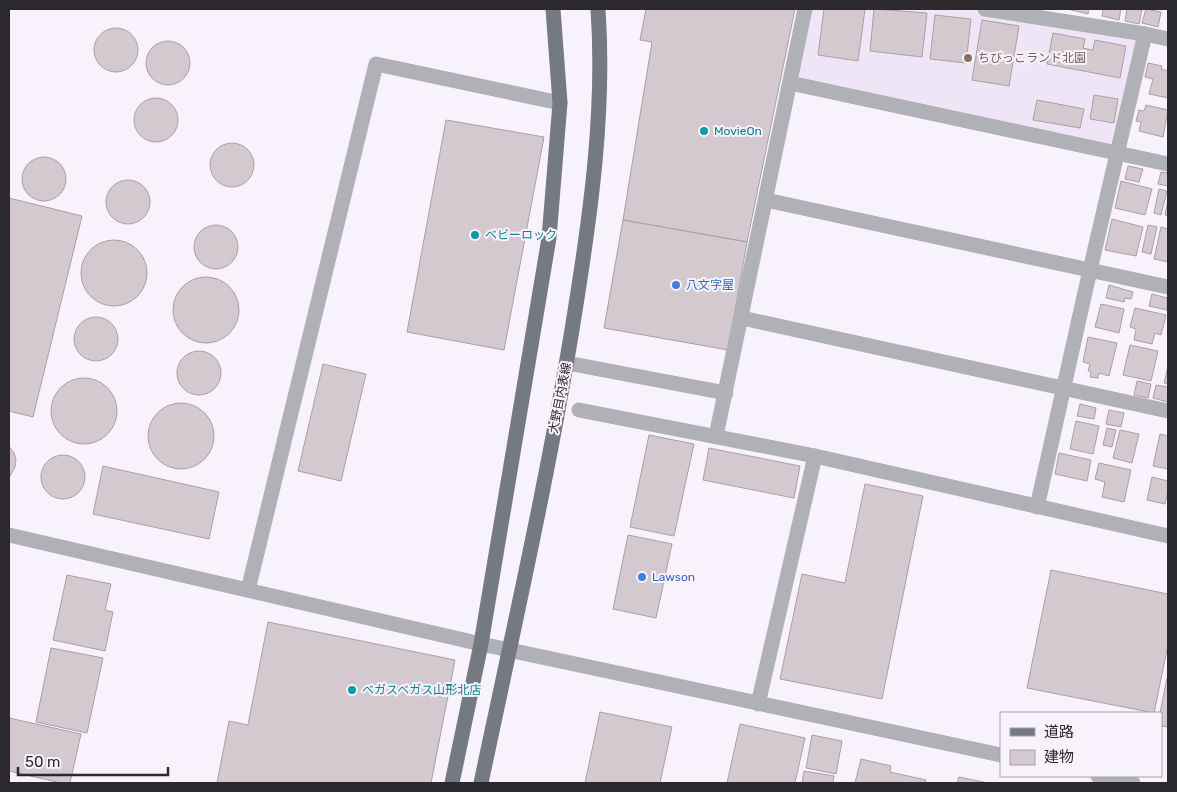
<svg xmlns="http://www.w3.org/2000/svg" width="1177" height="792" font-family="Rubik,'Noto Sans JP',sans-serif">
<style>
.built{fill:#eee5f6}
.building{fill:#d5c9d0;stroke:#aa9fa5}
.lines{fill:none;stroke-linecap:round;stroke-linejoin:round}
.minor{stroke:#afb1b6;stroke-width:15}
.major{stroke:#757981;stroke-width:15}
.education-dot{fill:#8d6e63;stroke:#f8f2fd;stroke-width:2}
.culture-dot{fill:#0f9aa8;stroke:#f8f2fd;stroke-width:2}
.shop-dot{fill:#3f7fe0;stroke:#f8f2fd;stroke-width:2}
.labels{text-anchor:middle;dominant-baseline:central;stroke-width:4;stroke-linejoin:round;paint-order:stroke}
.education-label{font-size:12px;fill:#785e54;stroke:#f8f2fd;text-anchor:start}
.culture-label{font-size:12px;fill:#0d838f;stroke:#f8f2fd;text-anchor:start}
.shop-label{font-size:12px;fill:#366cbe;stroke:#f8f2fd;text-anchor:start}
.street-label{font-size:12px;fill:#2b292d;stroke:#f8f2fd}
</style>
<rect width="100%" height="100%" fill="#f8f2fd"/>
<polygon class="built" points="805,9 985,9 1145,34 1118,153 790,83"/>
<g class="building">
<polygon points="646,9 795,9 747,242 623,220 652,42 640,40"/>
<polygon points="824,9 865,9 858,61 818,55"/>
<polygon points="874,9 927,13 922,57 870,51"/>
<polygon points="1067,9 1089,9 1088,14"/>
<polygon points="1103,9 1121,9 1119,20 1102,16"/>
<polygon points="1127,9 1142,10 1139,24 1125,21"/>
<polygon points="1146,9 1161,12 1158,27 1142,23"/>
<polygon points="935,15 971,19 966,63 930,59"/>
<polygon points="982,20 1019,26 1009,86 972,80"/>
<circle cx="116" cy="50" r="22"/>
<polygon points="1053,33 1085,39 1083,48 1093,50 1095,40 1126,46 1120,78 1047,64"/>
<circle cx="168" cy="63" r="22"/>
<polygon points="1148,63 1162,66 1161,69 1168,71 1168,98 1149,94 1153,79 1145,77"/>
<polygon points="1094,95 1118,99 1114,123 1090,119"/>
<circle cx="156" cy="120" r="22"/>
<polygon points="1037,100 1084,109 1080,128 1033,120"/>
<polygon points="1146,105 1168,110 1163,137 1139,131 1141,122 1136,121 1139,110 1144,111"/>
<polygon points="446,120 544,137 504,350 407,332"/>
<circle cx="232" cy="165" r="22"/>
<circle cx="44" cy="179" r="22"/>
<polygon points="1128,166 1143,169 1139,182 1125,179"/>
<polygon points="1161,172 1168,173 1168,186 1158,184"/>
<circle cx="128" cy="202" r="22"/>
<polygon points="1121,181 1152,189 1145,215 1115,208"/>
<polygon points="1159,189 1167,191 1161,215 1154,213"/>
<polygon points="9,198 82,216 33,417 9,411"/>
<polygon points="1168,200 1168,216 1165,215"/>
<polygon points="1112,219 1143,227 1136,256 1105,250"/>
<polygon points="623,220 747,242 728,350 604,328"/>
<circle cx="216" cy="247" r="22"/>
<polygon points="1148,225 1157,227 1151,254 1142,252"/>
<polygon points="1161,227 1168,229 1168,262 1154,259"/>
<circle cx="114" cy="273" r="33"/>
<circle cx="206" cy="310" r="33"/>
<polygon points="1109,285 1133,292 1131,299 1125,298 1124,302 1106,298"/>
<polygon points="1152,294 1167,298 1167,310 1149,306"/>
<polygon points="1101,304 1124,309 1119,333 1095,327"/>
<polygon points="1135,308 1166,315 1161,335 1155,333 1152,344 1134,340 1136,329 1130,327"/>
<circle cx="96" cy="339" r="22"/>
<polygon points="1088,337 1117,343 1109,376 1099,373 1098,378 1090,377 1091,371 1088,371 1090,364 1083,362"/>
<polygon points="1130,345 1158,351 1151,381 1123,375"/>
<circle cx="199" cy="373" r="22"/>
<polygon points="323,364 366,374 341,481 298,471"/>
<polygon points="1168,366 1168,384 1164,383"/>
<circle cx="84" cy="411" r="33"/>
<polygon points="1137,381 1151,384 1148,398 1134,395"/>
<polygon points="1156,385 1168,387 1168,402 1153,398"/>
<circle cx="181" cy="436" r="33"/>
<polygon points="1080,404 1096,408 1094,419 1077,416"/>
<polygon points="1109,410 1124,413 1121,427 1106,424"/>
<polygon points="1076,421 1099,426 1093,454 1070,449"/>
<polygon points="1107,428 1116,430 1112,447 1103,445"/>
<polygon points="1120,430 1139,434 1132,463 1113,458"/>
<polygon points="1160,434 1168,436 1168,469 1153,466"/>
<polygon points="649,435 694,444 674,536 630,527"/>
<polygon points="9,446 14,453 16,460 15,467 9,478"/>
<polygon points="709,448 800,466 794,498 703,480"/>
<polygon points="1059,453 1091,460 1087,481 1055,474"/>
<circle cx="63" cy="477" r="22"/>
<polygon points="1099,463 1131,470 1124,502 1102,497 1105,482 1095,479"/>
<polygon points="103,466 219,492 209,539 93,514"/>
<polygon points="1152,477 1168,481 1168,491 1165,504 1147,500"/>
<polygon points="865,484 923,496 882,699 780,679 802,574 845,583"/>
<polygon points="628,535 672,544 656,618 613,609"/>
<polygon points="1051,570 1168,594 1168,645 1154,713 1027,688"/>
<polygon points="67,575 111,584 105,610 113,612 105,651 53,640"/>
<polygon points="268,622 455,660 431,783 217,783 229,721 248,725"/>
<polygon points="51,648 103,658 87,733 36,722"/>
<polygon points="1167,678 1168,679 1168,727 1161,726 1160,713"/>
<polygon points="600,712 672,727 660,783 585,783"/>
<polygon points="9,718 81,734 70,783 61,783 9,771"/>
<polygon points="740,724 805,738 795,783 727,783"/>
<polygon points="812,735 842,741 836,774 806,768"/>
<polygon points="861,759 891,766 890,772 926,780 925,783 855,783"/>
<polygon points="804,771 834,776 833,783 802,783"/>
<polygon points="959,777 988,783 957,783"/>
</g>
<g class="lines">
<g class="minor">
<polyline points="985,9 1145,34 1168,39"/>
<polyline points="790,83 1168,164"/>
<polyline points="766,200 1168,287"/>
<polyline points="742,318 1168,411"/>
<polyline points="567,363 726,393"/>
<polyline points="579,410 815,456 1168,536"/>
<polyline points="716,436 805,9"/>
<polyline points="1037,507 1090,270 1145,34"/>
<polyline points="9,535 481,644 1001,755"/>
<polyline points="248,590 376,64 560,103"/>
<polyline points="758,704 815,456"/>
<polyline points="1098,776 1133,783"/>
</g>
<g class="major">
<polyline points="452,783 481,644 549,238 560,103 553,9"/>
<path d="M481,783C514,626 550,469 575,311C591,211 605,110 598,9"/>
</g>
</g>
<circle class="education-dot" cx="968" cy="58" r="5"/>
<g class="culture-dot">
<circle cx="704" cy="131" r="5"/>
<circle cx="475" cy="235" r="5"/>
<circle cx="352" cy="690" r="5"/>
</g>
<g class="shop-dot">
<circle cx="676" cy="285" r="5"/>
<circle cx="642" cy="577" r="5"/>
</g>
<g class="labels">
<g class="education-label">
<text x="978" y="58">ちびっこランド北園</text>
</g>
<g class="culture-label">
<text x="714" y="131">MovieOn</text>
<text x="485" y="235">ベビーロック</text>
<text x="362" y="690">ベガスベガス山形北店</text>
</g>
<g class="shop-label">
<text x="686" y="285">八文字屋</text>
<text x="652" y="577">Lawson</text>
</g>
<g class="street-label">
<text transform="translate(560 398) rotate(-79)">大野目内表線</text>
</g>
</g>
<rect width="1177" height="792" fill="none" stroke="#2b292d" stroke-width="20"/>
<rect x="1000" y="712" width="162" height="65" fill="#f8f2fd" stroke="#a6a2aa"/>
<rect x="1010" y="728" width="25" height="8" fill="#757981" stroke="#a6a2aa"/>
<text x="1044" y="737" font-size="15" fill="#2b292d">道路</text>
<rect x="1010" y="750" width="25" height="15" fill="#d5c9d0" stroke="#a6a2aa"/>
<text x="1044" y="762" font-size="15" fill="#2b292d">建物</text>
<path d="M18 767v8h150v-8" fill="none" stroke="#2b292d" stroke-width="2.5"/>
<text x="25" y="767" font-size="15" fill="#2b292d" stroke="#f8f2fd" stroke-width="4" paint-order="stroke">50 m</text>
</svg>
